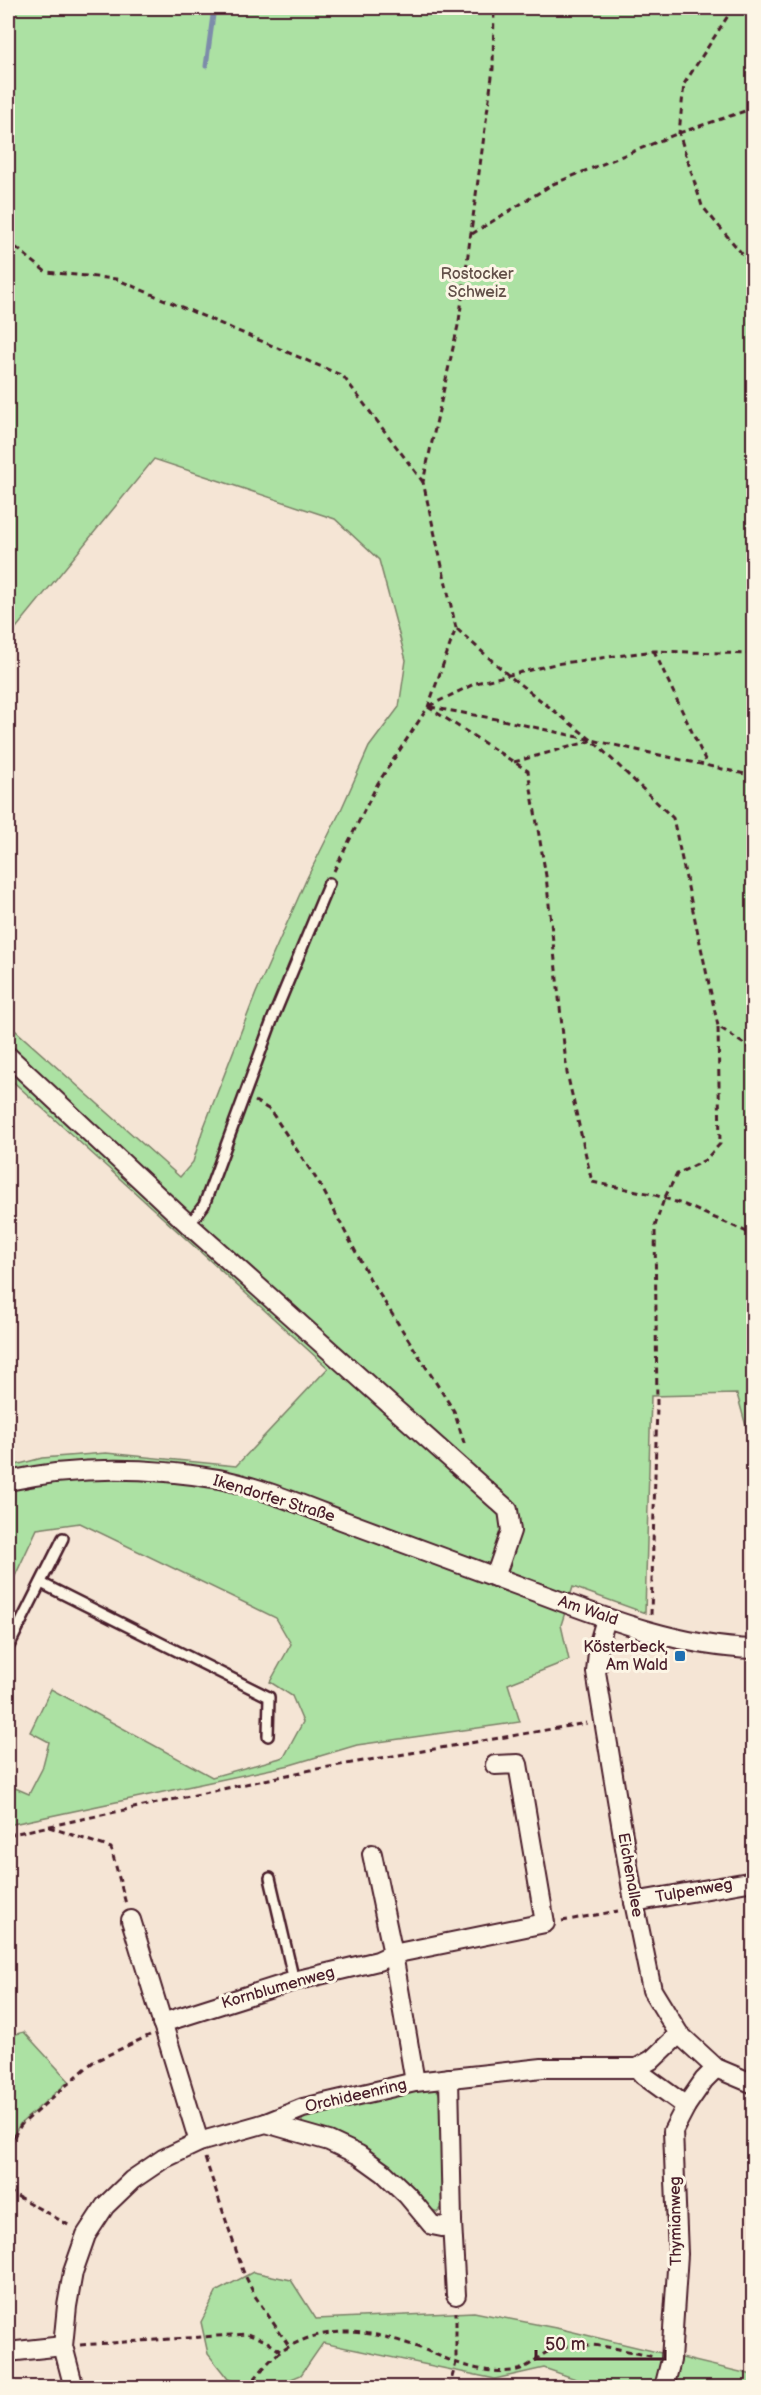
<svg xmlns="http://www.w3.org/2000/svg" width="761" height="2395" font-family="'Balsamiq Sans',sans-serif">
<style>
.green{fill:#ace1a3;stroke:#7b8067;stroke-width:1.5}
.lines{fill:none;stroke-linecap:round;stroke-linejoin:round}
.stream{stroke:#7d8caa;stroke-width:5}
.service-casing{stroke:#4a1f2b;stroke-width:14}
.minor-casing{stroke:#4a1f2b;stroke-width:22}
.path{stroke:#4a1f2b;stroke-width:3;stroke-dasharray:6 4.5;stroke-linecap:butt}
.service{stroke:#fcf5e5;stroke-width:9}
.minor{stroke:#fcf5e5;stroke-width:18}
.poi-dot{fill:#1f6fb2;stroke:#fcf5e5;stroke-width:2}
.labels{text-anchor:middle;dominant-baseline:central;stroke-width:6;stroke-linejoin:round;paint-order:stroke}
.park-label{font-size:16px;fill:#625049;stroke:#fcf5e5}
.street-label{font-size:16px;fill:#4a1f2b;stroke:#fcf5e5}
.poi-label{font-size:16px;fill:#4a1f2b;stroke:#fcf5e5;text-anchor:end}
</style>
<rect width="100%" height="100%" fill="#f5e5d5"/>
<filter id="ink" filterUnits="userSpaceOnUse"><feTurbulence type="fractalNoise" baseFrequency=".0167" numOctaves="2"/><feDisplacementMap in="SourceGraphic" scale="12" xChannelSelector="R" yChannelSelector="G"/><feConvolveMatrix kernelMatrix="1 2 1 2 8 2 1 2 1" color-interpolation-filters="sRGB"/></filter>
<g filter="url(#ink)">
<g class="green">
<polygon points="8,8 753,8 753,1451 737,1394 651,1396 645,1613 573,1587 561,1625 569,1660 508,1684 520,1722 357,1745 290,1765 8,1825 8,1785 29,1794 42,1769 49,1742 30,1732 51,1689 212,1777 284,1757 303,1722 292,1696 270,1682 291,1644 276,1618 80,1523 37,1529 8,1591 8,1467 42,1458 106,1453 236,1466 328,1368 8,1077 8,1024 180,1177 193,1162 202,1132 256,993 307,878 341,810 369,747 399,707 406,660 379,560 335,519 154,459 8,638"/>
<polygon points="24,2032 69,2081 20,2124 8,2144 8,2036"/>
<polygon points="428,2087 438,2091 442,2100 444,2205 438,2212 427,2208 302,2123 302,2118 327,2109"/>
<polygon points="253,2272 291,2280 316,2319 474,2312 561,2329 753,2375 753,2387 599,2387 544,2368 495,2379 323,2343 301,2375 272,2387 249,2387 228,2379 208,2354 201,2322 217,2291"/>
</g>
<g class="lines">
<polyline class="stream" points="206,66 214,8"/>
<defs>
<g id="service">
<polyline points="189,1225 204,1205 273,1018 329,883"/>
<polyline points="41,1583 269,1697 268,1736"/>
<polyline points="8,1648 63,1538"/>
<polyline points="270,1878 294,1981"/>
</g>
<g id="minor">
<polyline points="8,1056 189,1225 508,1510 511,1531 495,1577"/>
<path d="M8,1481C76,1466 150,1467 219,1479C260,1487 305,1506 344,1521C411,1546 477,1570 544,1595C610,1620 682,1647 754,1649"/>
<polyline points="606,1619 599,1643 596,1672 634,1902 652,1990 679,2034 716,2068 754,2084"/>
<polyline points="372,1854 393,1954 415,2082"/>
<polyline points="634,1902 754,1881"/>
<polyline points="131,1920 199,2142"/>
<polyline points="162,2023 294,1981 378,1961 393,1954 545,1923 518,1764 495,1765"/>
<polyline points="637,2068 643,2075 686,2106"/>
<polyline points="266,2123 303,2108 415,2082 542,2068 637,2068 653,2059 679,2034"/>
<polyline points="452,2222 456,2295"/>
<polyline points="8,2352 63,2346"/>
<polyline points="74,2388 63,2346 67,2306 73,2272 86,2235 105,2206 132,2180 163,2159 199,2142 266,2123 329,2141 359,2155 384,2173 407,2195 432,2225 442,2227 452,2222 449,2078"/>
<polyline points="664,2388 671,2360 678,2254 673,2131 686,2106 704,2080 716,2068"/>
</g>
</defs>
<use href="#service" class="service-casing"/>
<use href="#minor" class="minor-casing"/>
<g class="path">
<polyline points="733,8 684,84 679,133 702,206 754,268"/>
<polyline points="472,234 553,184 679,133 754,108"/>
<polyline points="8,241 46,272 116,279 343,376 423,482"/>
<polyline points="457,629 508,675 593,741 673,818 718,1026 754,1051"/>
<polyline points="654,651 708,766"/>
<polyline points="429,706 476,683 555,664 654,651 754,654"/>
<polyline points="428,707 528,771 546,876 567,1073 592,1182 652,1194 685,1205 754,1235"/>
<polyline points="430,707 502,720 754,776"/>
<polyline points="514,762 591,741"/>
<polyline points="334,871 378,783 428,707 456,628 423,482 459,321 493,69 494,8"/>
<polyline points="255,1101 270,1110 321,1186 371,1281 454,1411 465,1446"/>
<polyline points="651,1615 657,1406 655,1226 664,1199 677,1174 705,1160 720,1144 718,1026"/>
<polyline points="616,1648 630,1643"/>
<polyline points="49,1827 111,1848 126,1904"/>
<polyline points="8,1835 311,1770 587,1723"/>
<polyline points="562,1921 618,1911"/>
<polyline points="8,2146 21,2125 93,2062 150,2035"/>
<polyline points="205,2158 243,2271 255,2296 289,2346"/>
<polyline points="8,2191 72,2227"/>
<polyline points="80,2345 247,2334 266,2341 280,2351"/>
<path d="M250,2388V2384C260,2373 270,2358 282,2351C327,2321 378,2331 425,2350C453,2362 481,2374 512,2371C531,2369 537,2355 552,2350C585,2338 621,2350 654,2357"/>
<polyline points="449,2388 456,2363 456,2312"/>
</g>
<use href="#service" class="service"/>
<use href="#minor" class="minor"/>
</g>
</g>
<rect class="poi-dot" x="674" y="1650" width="12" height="12" rx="3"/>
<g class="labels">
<g class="park-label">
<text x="477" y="274">Rostocker<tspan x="477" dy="18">Schweiz</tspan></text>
</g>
<g class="street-label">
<text transform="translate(274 1499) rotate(17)">Ikendorfer Straße</text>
<text transform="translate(588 1611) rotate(19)">Am Wald</text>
<text transform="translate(630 1875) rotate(80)">Eichenallee</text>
<text transform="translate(694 1891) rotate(-10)">Tulpenweg</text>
<text transform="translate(278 1988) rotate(-16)">Kornblumenweg</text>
<text transform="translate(356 2096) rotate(-13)">Orchideenring</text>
<text transform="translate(676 2221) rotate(-91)">Thymianweg</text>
</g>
<g class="poi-label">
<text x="668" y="1647">Kösterbeck,<tspan x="668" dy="18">Am Wald</tspan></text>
</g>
</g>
<rect width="761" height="2395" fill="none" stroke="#fcf5e5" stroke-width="30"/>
<rect x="15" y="15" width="731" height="2365" fill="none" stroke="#4a1f2b" stroke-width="2" filter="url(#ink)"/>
<path d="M536 2350v9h129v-9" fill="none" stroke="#4a1f2b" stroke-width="3"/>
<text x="545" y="2350" font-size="18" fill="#4a1f2b" stroke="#fcf5e5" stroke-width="4.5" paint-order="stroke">50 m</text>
</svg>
